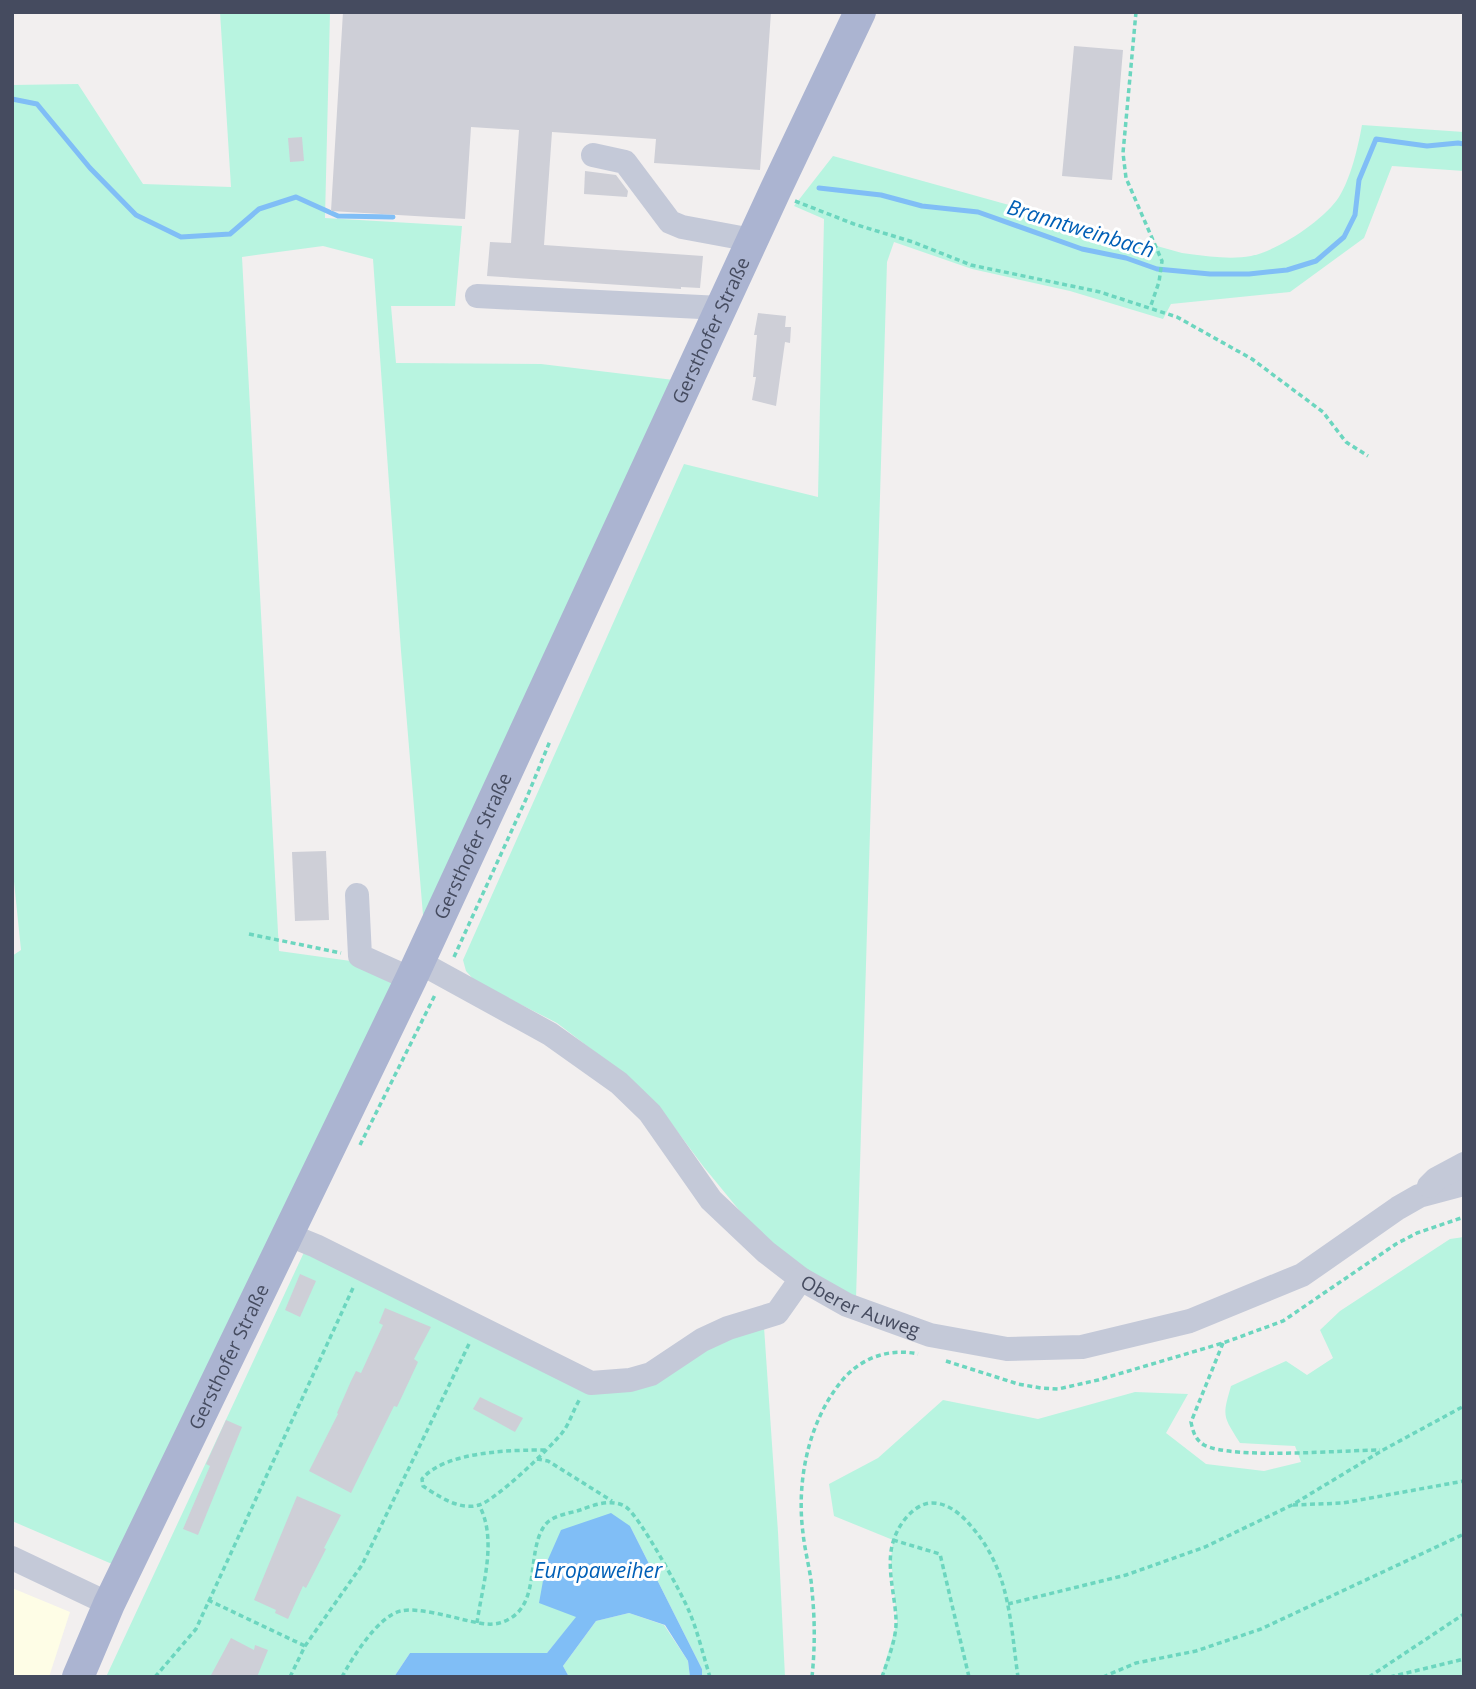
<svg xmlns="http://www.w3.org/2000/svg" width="1476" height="1689" font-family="'Open Sans',sans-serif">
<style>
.commercial{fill:#fefde6}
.green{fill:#b8f4e0}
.water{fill:#80bef6}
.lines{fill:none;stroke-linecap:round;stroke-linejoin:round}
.stream{stroke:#80bef6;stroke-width:5}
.building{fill:#cecfd7}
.path{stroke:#6cd6bf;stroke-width:3.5;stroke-dasharray:5 3.5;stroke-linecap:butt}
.minor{stroke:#c4c9d8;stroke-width:24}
.major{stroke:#abb4d1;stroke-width:32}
.labels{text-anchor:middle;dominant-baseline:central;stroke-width:6;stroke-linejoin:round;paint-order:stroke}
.street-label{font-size:19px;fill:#454b5f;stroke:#fff}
.water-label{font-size:21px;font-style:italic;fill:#005fb6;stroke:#fff}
</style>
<rect width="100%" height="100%" fill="#f2efef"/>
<polygon class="commercial" points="12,1588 70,1612 49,1677 12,1677"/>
<g class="green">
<polygon points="220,12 330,12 325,218 462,226 455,306 391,306 396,363 541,364 674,380 424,927 401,651 373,259 323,246 242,257 279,951 358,962 396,979 112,1564 12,1521 12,956 21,950 12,862 12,85 78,84 143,184 231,187"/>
<path d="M1362,125L1464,132V171L1392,166L1364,238L1290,292L1171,304L1163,319L1070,291L972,269L894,242L887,262L856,1299L807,1272L753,1227L703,1166L657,1104L629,1078L557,1023L475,981L466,971L463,960L684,464L818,497L824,219L794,206L833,156L1182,253C1204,256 1230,260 1251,256C1279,250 1324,220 1339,197C1351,178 1358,147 1362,125Z"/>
<path d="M1464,1237V1677H881L897,1622L891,1559L893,1540L834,1516L829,1484L878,1458L943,1400L1038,1419L1135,1392L1188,1394L1166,1433L1206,1464L1264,1471L1301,1462L1295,1446L1240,1443C1223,1416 1222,1417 1231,1386L1286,1361L1307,1375L1333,1358L1320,1330L1340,1311L1450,1239Z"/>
<polygon points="306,1248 588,1385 705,1343 764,1327 778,1532 785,1677 702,1677 702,1669 630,1526 577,1617 547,1653 410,1653 394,1677 106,1677"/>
<polygon points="629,1613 664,1625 688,1661 690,1677 569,1677 563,1666 596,1621"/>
</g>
<polygon class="water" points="611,1513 630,1526 702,1669 702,1677 690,1677 688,1661 665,1625 629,1613 596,1621 563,1666 569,1677 394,1677 410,1653 547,1653 576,1617 539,1603 546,1564 561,1530"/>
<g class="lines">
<g class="stream">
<polyline points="12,99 37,104 90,168 136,215 181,237 230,234 259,209 296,197 338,216 393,217"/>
<polyline points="819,188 881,195 922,206 978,212 1082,249 1126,258 1157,269 1210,274 1249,274 1287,270 1316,261 1344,237 1355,215 1359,180 1376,139 1427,146 1458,143 1464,144"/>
</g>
</g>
<g class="building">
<polygon points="343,12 771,12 760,170 654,163 656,139 552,132 544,245 703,256 700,288 681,287 681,289 487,276 490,242 511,243 519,130 471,127 465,219 331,211"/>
<polygon points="1074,46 1123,50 1112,180 1062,176"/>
<polygon points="302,137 304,161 290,162 288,138"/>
<polygon points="585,171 616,175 628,191 627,197 584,194"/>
<polygon points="758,313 786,316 785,327 791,327 790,343 785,342 776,406 752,400 756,377 753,377 757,335 754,335"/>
<polygon points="326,851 329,920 295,921 292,852"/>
<polygon points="300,1274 316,1281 300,1317 285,1310"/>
<polygon points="385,1308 431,1327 414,1359 418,1362 397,1407 394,1406 351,1493 309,1471 338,1414 337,1413 351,1381 356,1371 361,1373 383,1325 379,1323"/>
<polygon points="480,1397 523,1418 515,1432 473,1409"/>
<polygon points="226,1420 242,1427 198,1535 183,1529 210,1466 206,1464"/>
<polygon points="297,1496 341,1515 324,1548 326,1549 306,1588 303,1586 288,1619 275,1613 276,1610 254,1600"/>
<polygon points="231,1638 254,1650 255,1645 268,1650 257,1677 210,1677"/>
</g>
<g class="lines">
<g class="path">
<polyline points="1136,12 1123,153 1126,178 1162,261 1159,282 1150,308"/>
<polyline points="795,201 854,224 913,242 971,265 1100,292 1177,317 1252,359 1323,412 1346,442 1368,456"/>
<polyline points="249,934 341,953"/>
<polyline points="454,957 527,797 550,741"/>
<polyline points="360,1145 436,993"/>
<path d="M1223,1343L1191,1422C1193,1432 1195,1439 1204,1445C1233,1460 1344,1450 1380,1450"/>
<polyline points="946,1361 1018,1384 1041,1388 1058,1389 1098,1380 1223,1343 1283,1321 1396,1244 1417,1233 1464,1217"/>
<path d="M545,1450C512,1450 445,1451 422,1479L423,1486C438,1496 460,1511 479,1505C496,1500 550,1448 562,1433C570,1423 573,1410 580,1399"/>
<polyline points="537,1459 548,1461 612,1501"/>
<polyline points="1293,1505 1343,1503 1464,1481"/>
<polyline points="893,1540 940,1554 969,1677"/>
<polyline points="208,1600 305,1646"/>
<polyline points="1008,1604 1126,1575 1205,1547 1292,1505 1383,1450 1464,1406"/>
<path d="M477,1623C482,1586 498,1540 479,1505"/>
<polyline points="155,1677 196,1629 353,1288"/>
<polyline points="290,1677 305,1646 362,1565 469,1344"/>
<path d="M342,1677C352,1658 379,1615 401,1611C417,1607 452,1617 469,1621C484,1624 495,1627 509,1619C540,1603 527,1554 543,1528C550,1515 568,1514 580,1510C594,1505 612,1498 626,1507C640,1517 681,1592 689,1611C698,1632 703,1655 710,1677"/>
<path d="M812,1677C815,1648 815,1620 812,1591C811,1572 805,1553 803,1533C796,1480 809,1418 845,1377C864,1357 890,1348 918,1354"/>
<path d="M882,1677C888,1659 897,1638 896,1619C895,1594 885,1564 894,1539C899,1524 913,1505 930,1503C947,1502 961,1514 971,1526C1010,1570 1010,1621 1018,1677"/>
<polyline points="1103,1677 1136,1663 1196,1651 1261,1629 1464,1534"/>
<polyline points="1369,1677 1464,1614"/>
<polyline points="1390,1677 1464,1659"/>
</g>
<g class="minor">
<polyline points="593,155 625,162 670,222 682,227 752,240"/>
<polyline points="477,296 721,308"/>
<polyline points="357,895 360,956 411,979"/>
<path id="s1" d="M419,962L550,1034L619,1083L650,1113L711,1200L766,1252L801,1279L847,1305L930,1335L1007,1349L1082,1347L1190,1321L1302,1275L1398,1208L1419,1196L1464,1184"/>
<polyline points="1429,1186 1436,1179 1464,1164"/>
<polyline points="289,1235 316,1246 591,1383 630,1380 651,1374 702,1340 728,1328 777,1313 801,1279"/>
<polyline points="12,1558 109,1604"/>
</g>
<path class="major" id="s2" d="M78,1677L109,1604L411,979L775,191L860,12"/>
</g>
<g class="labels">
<g class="street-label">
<text stroke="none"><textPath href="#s2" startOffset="1488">Gersthofer Straße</textPath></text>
<text stroke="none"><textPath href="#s2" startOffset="920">Gersthofer Straße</textPath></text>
<text stroke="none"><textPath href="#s1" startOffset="569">Oberer Auweg</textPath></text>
<text stroke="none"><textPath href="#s2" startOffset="354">Gersthofer Straße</textPath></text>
</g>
<g class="water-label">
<text transform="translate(1081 228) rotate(17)">Branntweinbach</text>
<text x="598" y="1570">Europaweiher</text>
</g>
</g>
<rect width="1476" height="1689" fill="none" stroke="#454b5f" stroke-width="28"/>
</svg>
